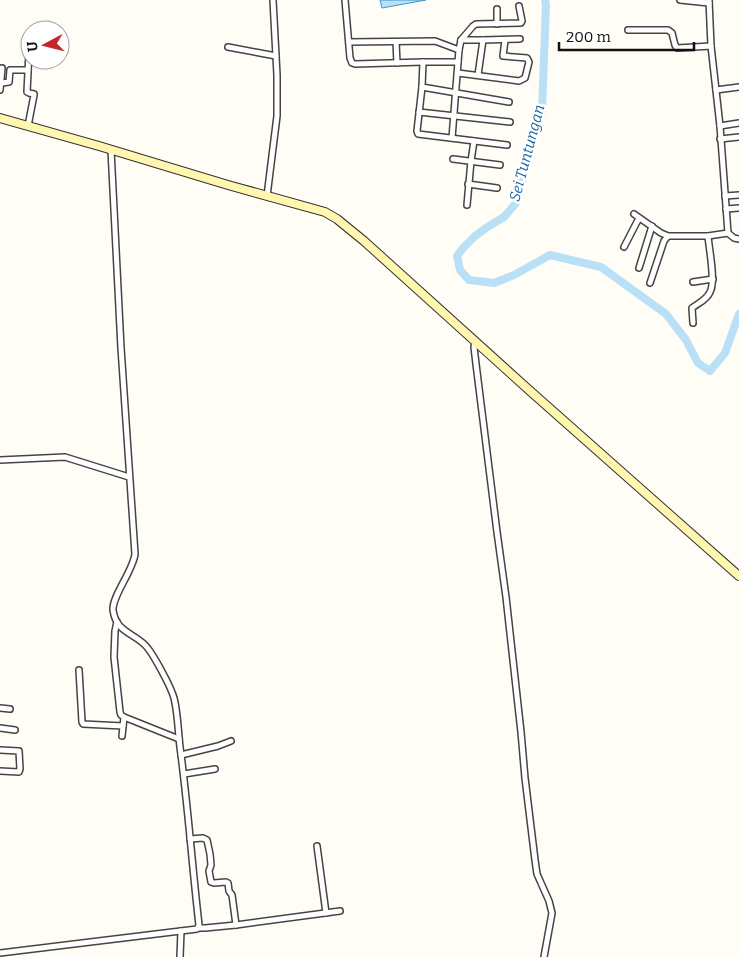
<svg xmlns="http://www.w3.org/2000/svg" width="739" height="957" font-family="Bitter,serif">
<style>
.water{fill:#b9e0f7;stroke:#3f96cf}
.lines{fill:none;stroke-linecap:round;stroke-linejoin:round}
.river{stroke:#b9e0f7;stroke-width:8}
.street-casing{stroke:#444;stroke-width:8}
.secondary-casing{stroke:#333;stroke-width:10}
.street{stroke:#fff;stroke-width:5}
.secondary{stroke:#fff6b0;stroke-width:8}
.labels{text-anchor:middle;dominant-baseline:central;stroke-width:5;stroke-linejoin:round;paint-order:stroke}
.water-label{font-size:15px;font-style:italic;fill:#1768a6;stroke:#fff}
</style>
<rect width="100%" height="100%" fill="#fffdf5"/>
<polygon class="water" points="380,0 426,0 382,8"/>
<g class="lines">
<polyline class="river" points="545,0 546,4 542,111 534,134 517,202 504,217 489,226 475,236 464,247 457,256 460,270 469,280 494,283 514,275 550,255 601,267 666,314 686,340 698,363 710,371 725,353 739,314"/>
<defs>
<g id="street">
<polyline points="345,0 350,58 352,63 355,64 423,62 458,62 459,50 435,41 349,42"/>
<polyline points="680,0 709,3"/>
<polyline points="709,0 711,46 720,126 728,233"/>
<polyline points="497,9 497,24"/>
<polyline points="628,30 668,30 672,33 675,45 677,48 711,46"/>
<polyline points="461,40 473,26 476,24 521,23 522,21 519,6"/>
<polyline points="396,42 397,63"/>
<polyline points="228,47 276,56"/>
<polyline points="459,50 461,40 483,40 520,39"/>
<polyline points="423,62 422,87 417,131 418,134 507,145"/>
<polyline points="458,73 519,81 525,78 529,62 527,58 503,56 505,40"/>
<polyline points="478,75 483,40"/>
<polyline points="2,83 9,82 10,70 28,70"/>
<polyline points="422,87 509,102"/>
<polyline points="0,90 2,68"/>
<polyline points="716,90 739,87"/>
<polyline points="419,112 510,122"/>
<polyline points="28,126 34,95 34,94 29,93 27,92 29,52"/>
<polyline points="720,126 739,123"/>
<polyline points="452,138 458,62"/>
<polyline points="720,139 739,137"/>
<polyline points="453,159 500,165"/>
<polyline points="468,184 497,188"/>
<polyline points="267,196 277,116 277,75 273,0"/>
<polyline points="725,196 739,195"/>
<polyline points="467,205 471,161 474,141"/>
<polyline points="726,209 739,208"/>
<polyline points="634,214 661,233 668,236"/>
<polyline points="728,233 734,238 739,239"/>
<polyline points="624,247 639,218"/>
<polyline points="639,268 652,226"/>
<polyline points="693,282 713,279"/>
<polyline points="650,283 664,241 668,236 708,236 728,233"/>
<path d="M693,323L692,308C698,303 707,300 710,292C716,282 709,249 708,236"/>
<polyline points="475,341 474,347 476,364 497,532 506,597 521,732 525,778 535,860 537,874 549,901 552,913 544,957"/>
<polyline points="0,460 65,457 129,477"/>
<polyline points="117,622 115,631 114,657 120,712 121,715 124,717 122,736"/>
<polyline points="79,670 82,722 83,724 123,726"/>
<polyline points="0,708 10,709"/>
<polyline points="124,717 179,739"/>
<polyline points="0,728 15,730"/>
<polyline points="0,750 19,751 20,769 19,772 0,771"/>
<polyline points="181,755 218,746 231,741"/>
<polyline points="184,774 215,769"/>
<polyline points="190,839 203,838 207,840 210,854 211,865 209,871 211,882 214,883 226,882 228,883 229,891 232,895 236,925"/>
<polyline points="317,846 326,913"/>
<polyline points="199,928 205,928 236,925 340,911"/>
<path d="M0,953L197,929L199,925C192,865 188,806 180,747C178,731 178,714 174,698C171,687 153,653 145,645C132,632 116,632 113,610C112,596 133,571 135,554L121,348L111,150"/>
<polyline points="180,957 181,931"/>
</g>
<polyline id="secondary" points="0,118 99,146 228,185 325,212 337,219 364,241 529,390 739,576"/>
</defs>
<use href="#street" class="street-casing"/>
<use href="#secondary" class="secondary-casing"/>
<use href="#street" class="street"/>
<use href="#secondary" class="secondary"/>
</g>
<g class="labels">
<g class="water-label">
<text transform="translate(527 153) rotate(-75)">Sei Tuntungan</text>
</g>
</g>
<g transform="translate(45 45) rotate(263)"><circle r="24" fill="#ffffff" stroke="#a0a0a0"/>
<path d="M0-4L9 19L0 12L-9 19Z" fill="#c4262e"/>
<text y="-8" font-size="14" font-weight="bold" text-anchor="middle" fill="#111111">U</text>
</g>
<path d="M559 42v8h135v-8" fill="none" stroke="#111111" stroke-width="2.5"/>
<text x="566" y="42" font-size="15" fill="#111111" stroke="#ffffff" stroke-width="4" paint-order="stroke">200 m</text>
</svg>
